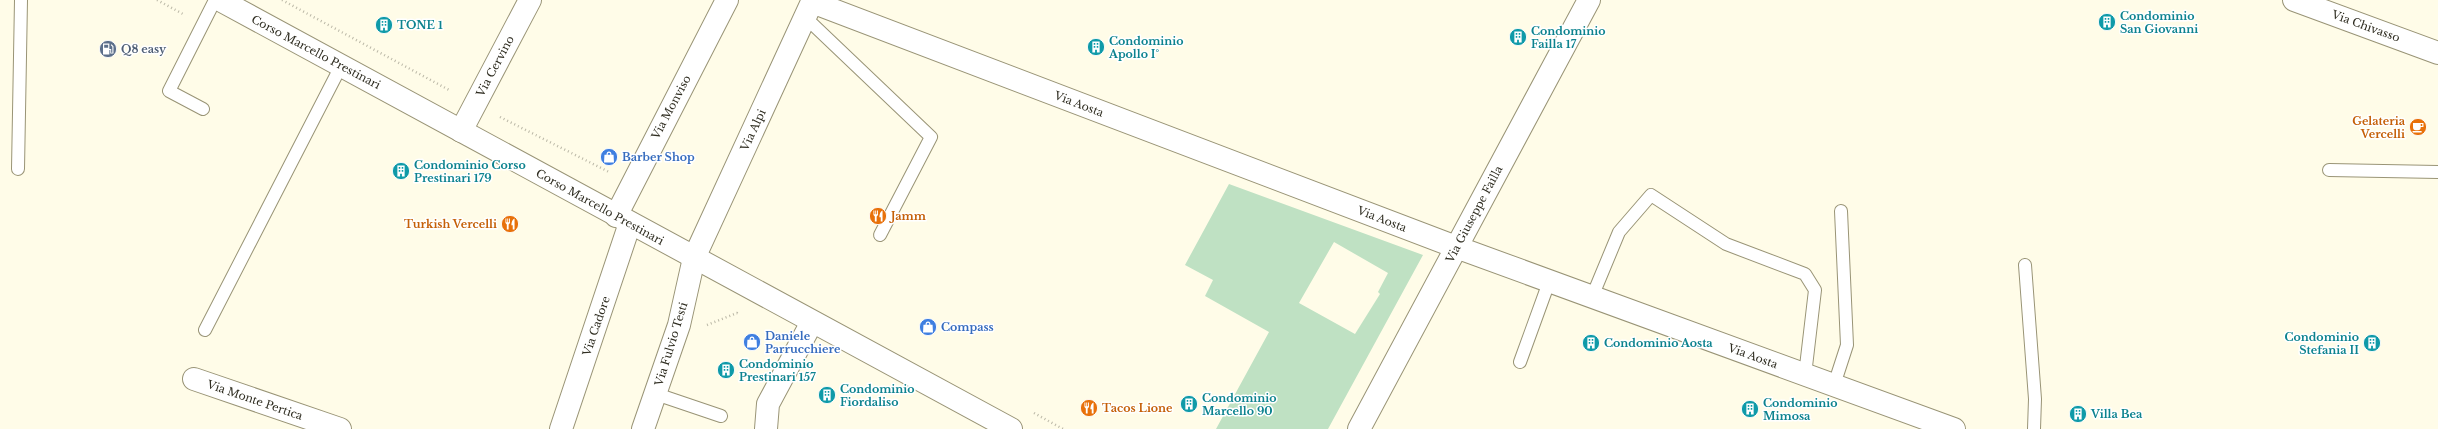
<svg xmlns="http://www.w3.org/2000/svg" width="2438" height="429" font-family="'Libre Baskerville',serif">
<style>
.green{fill:#bfe1c3;fill-rule:evenodd}
.lines{fill:none;stroke-linecap:round;stroke-linejoin:round}
.service-casing{stroke:#999476;stroke-width:14}
.minor-casing{stroke:#999476;stroke-width:24}
.tertiary-casing{stroke:#999476;stroke-width:24}
.secondary-casing{stroke:#999476;stroke-width:24}
.path{stroke:#bbb8a7;stroke-width:2.5;stroke-dasharray:1 3;stroke-linecap:butt}
.service{stroke:#fff;stroke-width:12}
.minor{stroke:#fff;stroke-width:22}
.tertiary{stroke:#fff;stroke-width:22}
.secondary{stroke:#fff;stroke-width:22}
.labels{text-anchor:middle;dominant-baseline:central;stroke-width:3;stroke-linejoin:round;paint-order:stroke}
.culture-label{font-size:11px;font-weight:bold;fill:#0d838f;stroke:#fff;text-anchor:start}
.street-label{font-size:11px;fill:#302e22;stroke:#fff}
.service-label{font-size:11px;font-weight:bold;fill:#4e5e75;stroke:#fff;text-anchor:start}
.food-label{font-size:11px;font-weight:bold;fill:#c56008;stroke:#fff;text-anchor:end}
.shop-label{font-size:11px;font-weight:bold;fill:#366cbe;stroke:#fff;text-anchor:start}
</style>
<rect width="100%" height="100%" fill="#fffce8"/>
<path class="green" d="M1229,184L1423,255L1328,429H1216L1269,332L1205,296L1213,280L1185,265ZM1334,242L1388,273L1378,292L1380,294L1355,334L1299,303Z"/>
<g class="lines">
<defs>
<g id="service">
<polyline points="805,17 931,137 880,235"/>
<polyline points="203,109 169,91 215,0"/>
<polyline points="18,169 21,0"/>
<polyline points="2329,170 2438,172"/>
<polyline points="2025,265 2035,399 2034,429"/>
<polyline points="1592,297 1619,232 1651,195 1726,244 1805,274 1815,290 1805,375"/>
<polyline points="205,330 341,66"/>
<polyline points="1520,362 1549,282"/>
<polyline points="1834,385 1847,345 1841,211"/>
<polyline points="656,394 721,416"/>
</g>
<g id="minor">
<polyline points="2294,0 2438,53"/>
<polyline points="461,131 530,0"/>
<polyline points="694,258 812,2 1456,247 1954,429"/>
<polyline points="194,379 340,429"/>
<polyline points="766,429 768,404 812,322"/>
<polyline points="1359,429 1589,0"/>
</g>
<g id="tertiary">
<polyline points="616,216 727,0"/>
<polyline points="561,429 630,223"/>
<polyline points="643,429 679,325 694,258"/>
</g>
<polyline id="secondary" points="220,0 1011,429"/>
</defs>
<use href="#service" class="service-casing"/>
<use href="#minor" class="minor-casing"/>
<use href="#tertiary" class="tertiary-casing"/>
<use href="#secondary" class="secondary-casing"/>
<g class="path">
<polyline points="157,0 183,14"/>
<polyline points="282,0 451,91"/>
<polyline points="500,117 609,172"/>
<polyline points="707,325 737,313 740,315"/>
<polyline points="1034,413 1063,429"/>
</g>
<use href="#service" class="service"/>
<use href="#minor" class="minor"/>
<use href="#tertiary" class="tertiary"/>
<use href="#secondary" class="secondary"/>
</g>
<defs>
<symbol id="building-disc" viewBox="-11 -11 22 22"><circle r="9.5" fill="#0f9aa8" stroke="#fff"/><path d="M-4-6H4V6H1V3H-1V6H-4ZM-2.5-4.3h1.7v1.8h-1.7ZM.8-4.3h1.7v1.8H.8ZM-2.5-1h1.7V.8h-1.7ZM.8-1h1.7V.8H.8Z" fill="#fff"/></symbol>
<symbol id="fuel-disc" viewBox="-11 -11 22 22"><circle r="9.5" fill="#5c6f8a" stroke="#fff"/><path d="M-5.5-6h7V0h2V4h1.3V-2.5L3-4.5l.8-.8L6-3V5H2.5V1h-1V6h-7ZM-4.2-4.7v3.2H.2V-4.7Z" fill="#fff"/></symbol>
<symbol id="cafe-disc" viewBox="-11 -11 22 22"><circle r="9.5" fill="#e8710a" stroke="#fff"/><path d="M-5.5-4.5H6V0H3Q3 3.5 0 3.5H-2.5Q-5.5 3.5-5.5 0ZM3-3.2v2h1.7v-2ZM-6 4.5H4V6H-6Z" fill="#fff"/></symbol>
<symbol id="shop-disc" viewBox="-11 -11 22 22"><circle r="9.5" fill="#3f7fe0" stroke="#fff"/><path d="M-5-2.5h2.3a2.7 3.5 0 0 1 5.4 0H5L5.5 6h-11ZM-1.5-2.5h3a1.5 2.3 0 0 0-3 0Z" fill="#fff"/></symbol>
<symbol id="restaurant-disc" viewBox="-11 -11 22 22"><circle r="9.5" fill="#e8710a" stroke="#fff"/><path d="M-5-6h1v4h1v-4h1v4h1v-4h1v5L-1.5 .5V6h-2V.5L-5-1ZM5-6V6H3V1.5H1.5Q1.5-4 5-6Z" fill="#fff"/></symbol>
</defs>
<g fill-rule="evenodd">
<use href="#building-disc" x="2097" y="12" width="20" height="20"/>
<use href="#building-disc" x="374" y="15" width="20" height="20"/>
<use href="#building-disc" x="1508" y="27" width="20" height="20"/>
<use href="#building-disc" x="1086" y="37" width="20" height="20"/>
<use href="#fuel-disc" x="98" y="39" width="20" height="20"/>
<use href="#cafe-disc" x="2408" y="117" width="20" height="20"/>
<use href="#shop-disc" x="599" y="147" width="20" height="20"/>
<use href="#building-disc" x="391" y="161" width="20" height="20"/>
<use href="#restaurant-disc" x="868" y="206" width="20" height="20"/>
<use href="#restaurant-disc" x="500" y="214" width="20" height="20"/>
<use href="#shop-disc" x="918" y="317" width="20" height="20"/>
<use href="#shop-disc" x="742" y="332" width="20" height="20"/>
<use href="#building-disc" x="1581" y="333" width="20" height="20"/>
<use href="#building-disc" x="2362" y="333" width="20" height="20"/>
<use href="#building-disc" x="716" y="360" width="20" height="20"/>
<use href="#building-disc" x="817" y="385" width="20" height="20"/>
<use href="#building-disc" x="1179" y="394" width="20" height="20"/>
<use href="#restaurant-disc" x="1079" y="398" width="20" height="20"/>
<use href="#building-disc" x="1740" y="399" width="20" height="20"/>
<use href="#building-disc" x="2068" y="404" width="20" height="20"/>
</g>
<g class="labels">
<g class="culture-label">
<text x="2120" y="16">Condominio<tspan x="2120" dy="13">San Giovanni</tspan></text>
<text x="397" y="25">TONE 1</text>
<text x="1531" y="31">Condominio<tspan x="1531" dy="13">Failla 17</tspan></text>
<text x="1109" y="41">Condominio<tspan x="1109" dy="13">Apollo I°</tspan></text>
<text x="414" y="165">Condominio Corso<tspan x="414" dy="13">Prestinari 179</tspan></text>
<text x="2359" y="337" text-anchor="end">Condominio<tspan x="2359" dy="13">Stefania II</tspan></text>
<text x="1604" y="343">Condominio Aosta</text>
<text x="739" y="364">Condominio<tspan x="739" dy="13">Prestinari 157</tspan></text>
<text x="840" y="389">Condominio<tspan x="840" dy="13">Fiordaliso</tspan></text>
<text x="1202" y="398">Condominio<tspan x="1202" dy="13">Marcello 90</tspan></text>
<text x="1763" y="403">Condominio<tspan x="1763" dy="13">Mimosa</tspan></text>
<text x="2091" y="414">Villa Bea</text>
</g>
<g class="street-label">
<text transform="translate(2366 26) rotate(20)">Via Chivasso</text>
<text transform="translate(316 52) rotate(28)">Corso Marcello Prestinari</text>
<text transform="translate(495 66) rotate(-62)">Via Cervino</text>
<text transform="translate(1079 104) rotate(21)">Via Aosta</text>
<text transform="translate(671 107) rotate(-62)">Via Monviso</text>
<text transform="translate(753 130) rotate(-65)">Via Alpi</text>
<text transform="translate(600 207) rotate(29)">Corso Marcello Prestinari</text>
<text transform="translate(1474 214) rotate(-62)">Via Giuseppe Failla</text>
<text transform="translate(1382 219) rotate(21)">Via Aosta</text>
<text transform="translate(596 326) rotate(-71)">Via Cadore</text>
<text transform="translate(671 344) rotate(-73)">Via Fulvio Testi</text>
<text transform="translate(1753 356) rotate(20)">Via Aosta</text>
<text transform="translate(255 400) rotate(19)">Via Monte Pertica</text>
</g>
<g class="service-label">
<text x="121" y="49">Q8 easy</text>
</g>
<g class="food-label">
<text x="2405" y="121">Gelateria<tspan x="2405" dy="13">Vercelli</tspan></text>
<text x="891" y="216" text-anchor="start">Jamm</text>
<text x="497" y="224">Turkish Vercelli</text>
<text x="1102" y="408" text-anchor="start">Tacos Lione</text>
</g>
<g class="shop-label">
<text x="622" y="157">Barber Shop</text>
<text x="941" y="327">Compass</text>
<text x="765" y="336">Daniele<tspan x="765" dy="13">Parrucchiere</tspan></text>
</g>
</g>
</svg>
